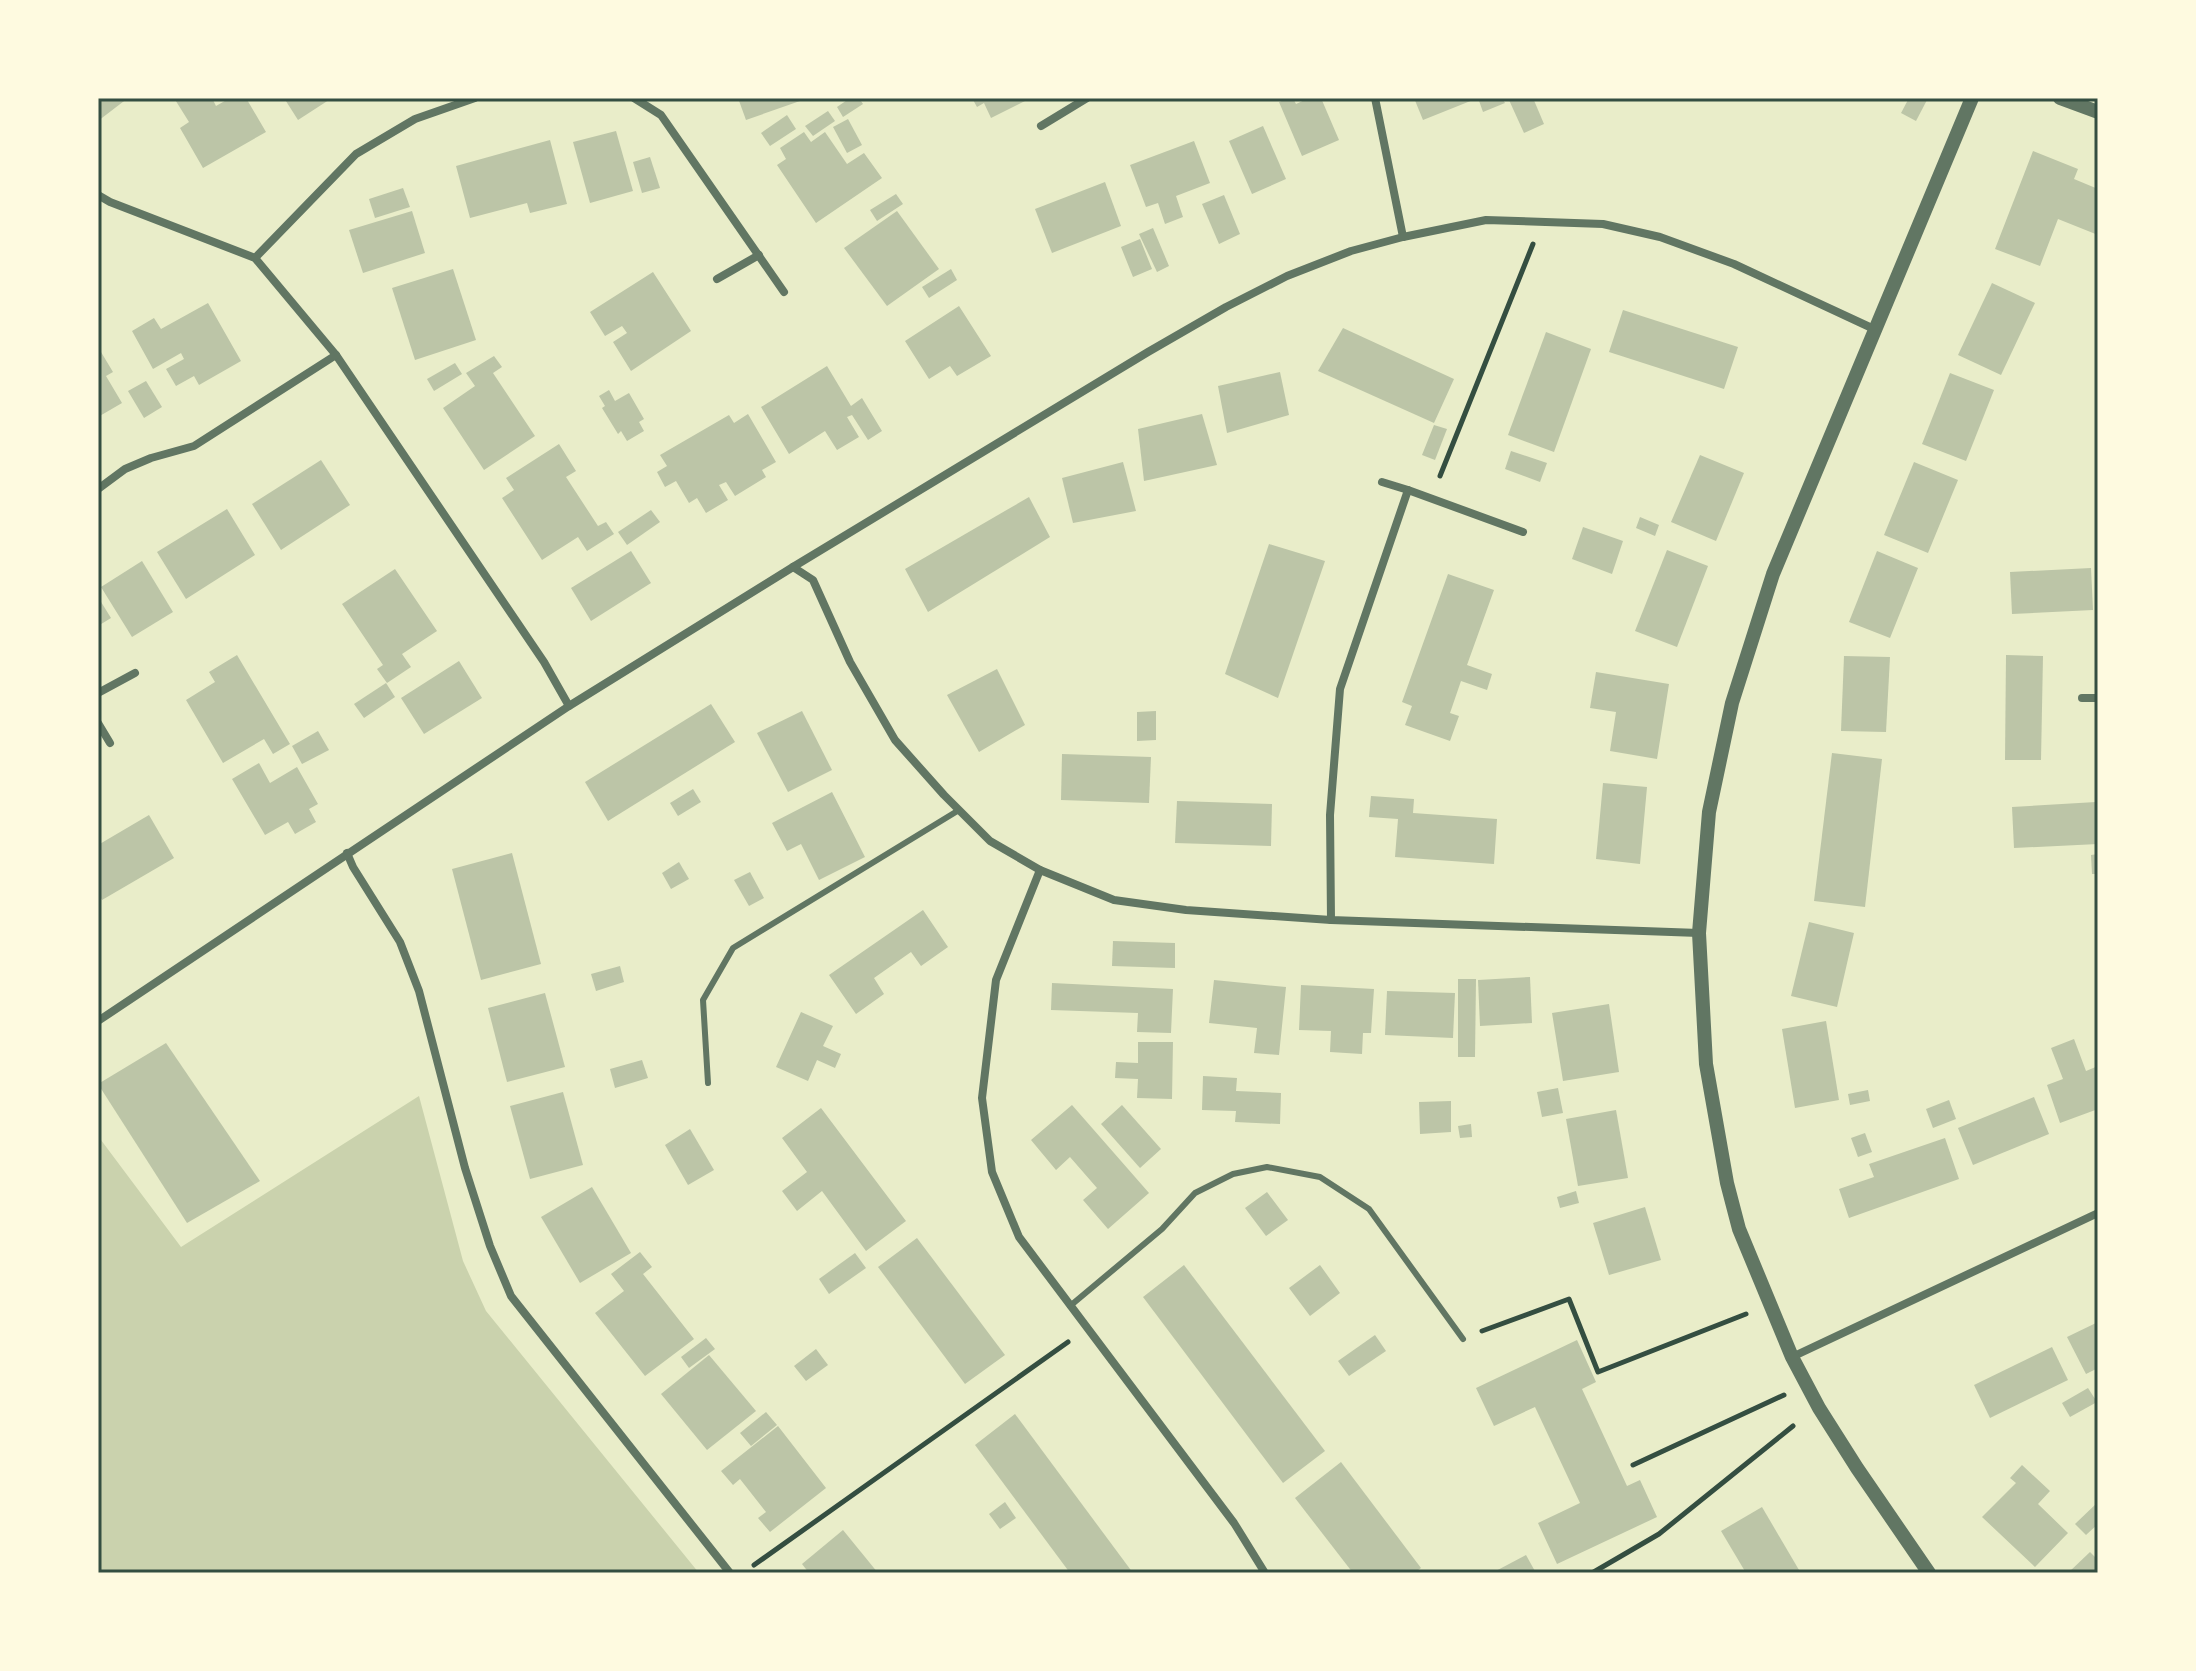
<svg xmlns="http://www.w3.org/2000/svg" width="2196" height="1671" font-family="'PT Sans Narrow',sans-serif">
<style>
.green{fill:#cad2ad}
.building{fill:#bcc5a7}
.lines{fill:none;stroke-linecap:round;stroke-linejoin:round}
.path{stroke:#344e41;stroke-width:5}
.service{stroke:#617663;stroke-width:6}
.minor{stroke:#617663;stroke-width:8}
.tertiary{stroke:#617663;stroke-width:14}
.neatline{fill:none;stroke:#344e41;stroke-width:3}
</style>
<rect width="100%" height="100%" fill="#e9edc9"/>
<polygon class="green" points="419,1096 463,1261 486,1311 699,1573 98,1573 98,1136 181,1247"/>
<g class="building">
<polygon points="98,98 128,98 98,121"/>
<polygon points="174,98 212,98 216,106 230,98 246,98 266,132 203,168 180,128 189,122"/>
<polygon points="284,98 332,98 298,120"/>
<polygon points="738,98 799,98 800,101 746,120"/>
<polygon points="850,98 859,98 863,104 843,117 837,107"/>
<polygon points="972,98 1031,98 991,118 984,103 977,107"/>
<polygon points="1289,98 1293,98 1296,104 1309,98 1321,98 1339,140 1302,156 1279,102"/>
<polygon points="1414,98 1502,98 1505,103 1483,112 1478,98 1423,120"/>
<polygon points="1515,98 1533,98 1544,124 1524,133 1509,100"/>
<polygon points="1909,98 1927,100 1916,121 1901,113"/>
<polygon points="828,111 835,121 813,136 805,126"/>
<polygon points="787,115 796,129 770,146 761,133"/>
<polygon points="848,119 862,145 847,153 833,127"/>
<polygon points="1263,126 1286,179 1252,194 1229,141"/>
<polygon points="616,131 633,191 590,203 573,142"/>
<polygon points="804,132 811,142 825,132 847,164 864,153 882,178 816,223 777,165 786,159 780,148"/>
<polygon points="550,140 567,204 530,213 527,203 470,218 456,166"/>
<polygon points="1194,141 1210,183 1176,196 1183,217 1165,224 1158,203 1146,207 1130,165"/>
<polygon points="2033,151 2078,169 2074,179 2098,189 2098,235 2058,219 2040,266 1995,249"/>
<polygon points="650,157 660,188 642,193 633,162"/>
<polygon points="1105,182 1121,226 1052,253 1035,209"/>
<polygon points="403,188 410,207 375,218 369,199"/>
<polygon points="896,194 903,204 877,221 870,210"/>
<polygon points="1224,195 1240,234 1219,244 1202,204"/>
<polygon points="412,211 425,253 363,273 349,230"/>
<polygon points="897,211 939,269 887,306 844,248"/>
<polygon points="1153,228 1169,266 1157,272 1139,234"/>
<polygon points="1140,239 1152,269 1133,277 1121,247"/>
<polygon points="453,269 476,340 415,360 392,288"/>
<polygon points="951,269 957,280 929,298 922,287"/>
<polygon points="653,272 691,331 631,371 613,342 627,333 622,326 605,336 590,312"/>
<polygon points="1992,283 2035,303 2001,375 1958,355"/>
<polygon points="208,303 241,361 199,385 194,376 176,386 166,369 184,359 181,353 153,369 132,331 154,318 161,329"/>
<polygon points="959,306 991,356 957,376 950,366 929,379 905,341"/>
<polygon points="1623,310 1738,347 1724,389 1609,352"/>
<polygon points="1343,328 1454,379 1434,423 1318,371"/>
<polygon points="1546,332 1591,349 1554,452 1508,435"/>
<polygon points="98,347 113,372 106,376 122,403 98,417"/>
<polygon points="494,356 502,367 493,373 535,436 484,470 443,408 475,386 466,373"/>
<polygon points="455,363 462,374 434,391 427,379"/>
<polygon points="827,366 851,406 862,398 882,431 868,440 852,415 847,417 859,437 837,450 825,431 789,454 761,407"/>
<polygon points="1280,372 1289,415 1227,433 1218,386"/>
<polygon points="1950,373 1994,390 1966,461 1922,444"/>
<polygon points="146,381 162,407 144,418 128,391"/>
<polygon points="609,390 615,401 629,393 644,419 639,422 644,431 627,441 621,431 618,434 602,408 605,406 599,396"/>
<polygon points="748,414 776,462 762,470 766,477 735,496 726,482 719,485 728,500 706,513 697,498 689,503 676,481 665,487 657,472 667,466 660,455 729,415 734,423"/>
<polygon points="1202,414 1217,465 1144,481 1138,429"/>
<polygon points="1434,425 1447,429 1435,460 1422,455"/>
<polygon points="559,444 576,471 566,477 598,526 606,522 614,534 587,551 578,537 542,560 502,498 514,490 506,478"/>
<polygon points="1511,451 1547,463 1540,482 1505,469"/>
<polygon points="1700,455 1744,473 1716,541 1671,522"/>
<polygon points="321,460 350,505 281,550 252,504"/>
<polygon points="1123,462 1136,511 1073,523 1062,478"/>
<polygon points="1914,462 1958,480 1928,553 1884,535"/>
<polygon points="1029,497 1050,537 928,612 905,569"/>
<polygon points="227,509 255,555 186,599 157,552"/>
<polygon points="651,510 660,522 627,545 618,532"/>
<polygon points="1640,517 1659,525 1655,536 1636,528"/>
<polygon points="1583,527 1623,541 1612,574 1572,559"/>
<polygon points="1269,544 1325,561 1278,698 1225,674"/>
<polygon points="1667,550 1708,566 1677,647 1635,631"/>
<polygon points="631,551 651,583 591,621 571,588"/>
<polygon points="1877,551 1918,568 1890,638 1849,622"/>
<polygon points="142,561 173,612 132,637 101,587"/>
<polygon points="2091,568 2093,610 2012,614 2010,572"/>
<polygon points="395,569 437,631 402,654 411,667 387,683 377,669 383,665 342,604"/>
<polygon points="1448,574 1494,590 1467,665 1492,674 1487,690 1461,681 1450,713 1459,716 1450,741 1405,725 1412,706 1402,702"/>
<polygon points="98,597 111,618 98,626"/>
<polygon points="237,655 290,744 273,754 264,739 223,763 186,700 215,682 209,672"/>
<polygon points="2006,655 2043,656 2041,760 2005,760"/>
<polygon points="1844,656 1890,657 1886,732 1841,731"/>
<polygon points="459,661 482,698 424,734 401,698"/>
<polygon points="997,669 1025,725 979,752 947,695"/>
<polygon points="1596,672 1669,684 1657,759 1610,751 1616,712 1590,708"/>
<polygon points="386,683 395,697 364,718 354,704"/>
<polygon points="711,704 735,742 608,821 585,782"/>
<polygon points="802,711 832,770 788,792 757,733"/>
<polygon points="1156,711 1156,740 1137,741 1137,712"/>
<polygon points="318,731 329,750 302,764 292,746"/>
<polygon points="1832,753 1882,759 1865,907 1814,901"/>
<polygon points="1062,754 1151,757 1149,803 1061,800"/>
<polygon points="259,763 270,783 297,767 318,804 309,809 316,822 295,834 288,822 265,835 232,779"/>
<polygon points="1603,783 1647,787 1640,864 1596,859"/>
<polygon points="693,789 701,802 678,816 670,803"/>
<polygon points="832,792 865,857 819,880 801,844 787,851 772,823"/>
<polygon points="1371,796 1414,799 1413,813 1497,819 1494,864 1395,857 1398,819 1369,817"/>
<polygon points="1177,801 1272,804 1271,846 1175,843"/>
<polygon points="2096,802 2098,844 2014,848 2012,807"/>
<polygon points="149,815 174,858 102,900 98,893 98,845"/>
<polygon points="512,853 541,964 481,980 452,869"/>
<polygon points="2098,854 2098,874 2092,874 2091,855"/>
<polygon points="679,862 689,879 671,889 662,873"/>
<polygon points="750,872 764,898 749,906 734,880"/>
<polygon points="923,910 948,947 921,966 911,952 874,978 884,994 856,1014 829,975"/>
<polygon points="1809,922 1854,933 1837,1007 1791,996"/>
<polygon points="1113,941 1175,943 1175,968 1112,966"/>
<polygon points="620,966 624,982 596,991 591,974"/>
<polygon points="1530,977 1532,1023 1480,1026 1478,980"/>
<polygon points="1458,979 1476,979 1475,1057 1458,1057"/>
<polygon points="1214,980 1286,987 1279,1055 1254,1053 1257,1028 1209,1023"/>
<polygon points="1052,983 1173,989 1171,1033 1137,1032 1138,1013 1051,1010"/>
<polygon points="1301,985 1374,989 1371,1033 1363,1033 1362,1054 1330,1052 1331,1031 1299,1030"/>
<polygon points="1387,991 1455,993 1453,1038 1385,1035"/>
<polygon points="545,993 565,1067 507,1082 488,1008"/>
<polygon points="1609,1004 1619,1072 1563,1081 1552,1013"/>
<polygon points="801,1012 833,1026 823,1046 841,1054 835,1068 817,1060 808,1081 776,1067"/>
<polygon points="1826,1021 1839,1100 1795,1108 1782,1029"/>
<polygon points="2074,1039 2086,1071 2098,1066 2098,1109 2060,1123 2047,1085 2063,1079 2051,1048"/>
<polygon points="1138,1042 1173,1042 1172,1099 1137,1098 1138,1079 1115,1078 1116,1062 1138,1063"/>
<polygon points="166,1043 260,1181 187,1223 98,1084"/>
<polygon points="642,1060 648,1078 615,1088 610,1069"/>
<polygon points="1203,1076 1237,1078 1236,1091 1281,1093 1280,1124 1235,1122 1236,1111 1202,1110"/>
<polygon points="1558,1088 1563,1113 1542,1117 1537,1092"/>
<polygon points="1868,1090 1870,1101 1850,1105 1848,1094"/>
<polygon points="563,1092 583,1165 530,1179 510,1106"/>
<polygon points="2034,1097 2049,1134 1973,1165 1958,1128"/>
<polygon points="1949,1100 1956,1119 1933,1128 1926,1109"/>
<polygon points="1451,1101 1451,1132 1420,1134 1419,1102"/>
<polygon points="1072,1105 1149,1193 1108,1229 1083,1200 1097,1188 1070,1157 1056,1170 1031,1140"/>
<polygon points="1122,1105 1161,1149 1140,1168 1101,1124"/>
<polygon points="821,1108 906,1221 866,1251 822,1191 797,1211 782,1191 807,1172 782,1138"/>
<polygon points="1616,1110 1628,1178 1578,1186 1566,1119"/>
<polygon points="1471,1124 1472,1137 1460,1138 1458,1126"/>
<polygon points="690,1129 714,1170 688,1185 665,1145"/>
<polygon points="1865,1133 1872,1152 1858,1157 1851,1138"/>
<polygon points="1945,1138 1959,1179 1849,1218 1839,1189 1874,1177 1869,1164"/>
<polygon points="592,1187 631,1253 580,1283 541,1217"/>
<polygon points="1576,1191 1579,1203 1560,1208 1557,1197"/>
<polygon points="1267,1192 1288,1220 1266,1236 1245,1208"/>
<polygon points="1645,1207 1661,1260 1609,1275 1593,1223"/>
<polygon points="917,1238 1005,1355 965,1384 878,1267"/>
<polygon points="640,1252 652,1267 643,1274 694,1339 645,1376 595,1313 624,1291 611,1274"/>
<polygon points="855,1253 866,1268 829,1294 819,1279"/>
<polygon points="1184,1265 1325,1451 1283,1483 1143,1297"/>
<polygon points="1320,1265 1340,1293 1310,1316 1289,1288"/>
<polygon points="2098,1322 2098,1368 2086,1374 2067,1337"/>
<polygon points="1375,1335 1386,1351 1349,1376 1338,1361"/>
<polygon points="706,1338 715,1349 689,1368 681,1357"/>
<polygon points="1577,1340 1596,1382 1582,1389 1627,1486 1640,1480 1657,1517 1557,1564 1538,1523 1580,1503 1535,1407 1494,1426 1476,1388"/>
<polygon points="2052,1347 2068,1380 1990,1418 1974,1385"/>
<polygon points="816,1349 828,1365 806,1381 794,1366"/>
<polygon points="709,1355 756,1411 707,1450 661,1394"/>
<polygon points="2088,1388 2097,1402 2070,1417 2062,1403"/>
<polygon points="766,1412 777,1425 751,1446 740,1433"/>
<polygon points="1015,1414 1133,1573 1070,1573 975,1445"/>
<polygon points="778,1426 826,1488 770,1532 758,1518 766,1512 740,1479 733,1485 721,1471"/>
<polygon points="1341,1462 1421,1568 1414,1573 1353,1573 1295,1498"/>
<polygon points="2022,1465 2050,1491 2038,1504 2068,1533 2035,1567 1982,1517 2016,1483 2010,1478"/>
<polygon points="1005,1502 1016,1518 1000,1529 989,1514"/>
<polygon points="2098,1502 2098,1524 2086,1535 2075,1524"/>
<polygon points="1762,1507 1799,1570 1793,1573 1746,1573 1721,1531"/>
<polygon points="843,1530 878,1573 809,1573 802,1564"/>
<polygon points="2090,1552 2098,1560 2098,1573 2068,1573"/>
<polygon points="1526,1555 1536,1573 1492,1573"/>
</g>
<g class="lines">
<g class="path">
<polyline points="1440,476 1533,244"/>
<polyline points="1482,1331 1569,1299 1598,1372 1746,1314"/>
<polyline points="1633,1465 1784,1395"/>
<polyline points="754,1565 1068,1342"/>
<polyline points="1592,1573 1659,1534 1793,1426"/>
</g>
<g class="service">
<polyline points="708,1083 703,1000 733,948 959,810"/>
<polyline points="1070,1306 1162,1229 1195,1193 1233,1174 1267,1167 1320,1177 1369,1209 1463,1339"/>
</g>
<g class="minor">
<polyline points="634,98 661,115 784,292"/>
<polyline points="1375,98 1403,237"/>
<polyline points="1041,126 1087,98"/>
<polyline points="98,195 110,202 255,258 336,355 544,662 569,706"/>
<polyline points="255,258 356,154 415,119 475,98"/>
<polyline points="717,279 759,255"/>
<polyline points="1382,482 1408,490"/>
<polyline points="98,489 125,469 151,458 194,446 336,355"/>
<polyline points="793,567 813,580 850,662 895,740 944,795 990,841 1040,870 1114,900 1186,910 1331,920 1699,933"/>
<polyline points="98,693 135,673"/>
<polyline points="2082,698 2098,698"/>
<polyline points="98,723 110,743"/>
<polyline points="347,853 353,867 400,942 419,991 465,1168 490,1246 511,1296 730,1573"/>
<polyline points="1040,870 996,980 982,1098 992,1172 1019,1237 1234,1523 1265,1573"/>
<polyline points="1331,920 1330,815 1340,689 1408,490 1523,532"/>
<polyline points="98,1021 569,706 793,567 1148,352 1226,307 1287,276 1351,251 1403,237 1486,220 1603,224 1660,237 1734,264 1874,329"/>
<polyline points="1792,1357 2098,1213"/>
</g>
<g class="tertiary">
<polyline points="2060,98 2098,112"/>
<polyline points="1929,1573 1857,1468 1819,1408 1792,1357 1739,1229 1727,1183 1706,1064 1699,933 1709,812 1732,703 1773,574 1972,98"/>
</g>
</g>
<rect width="2196" height="1671" fill="none" stroke="#fefae0" stroke-width="200"/>
<rect x="100" y="100" width="1996" height="1471" class="neatline"/>
</svg>
